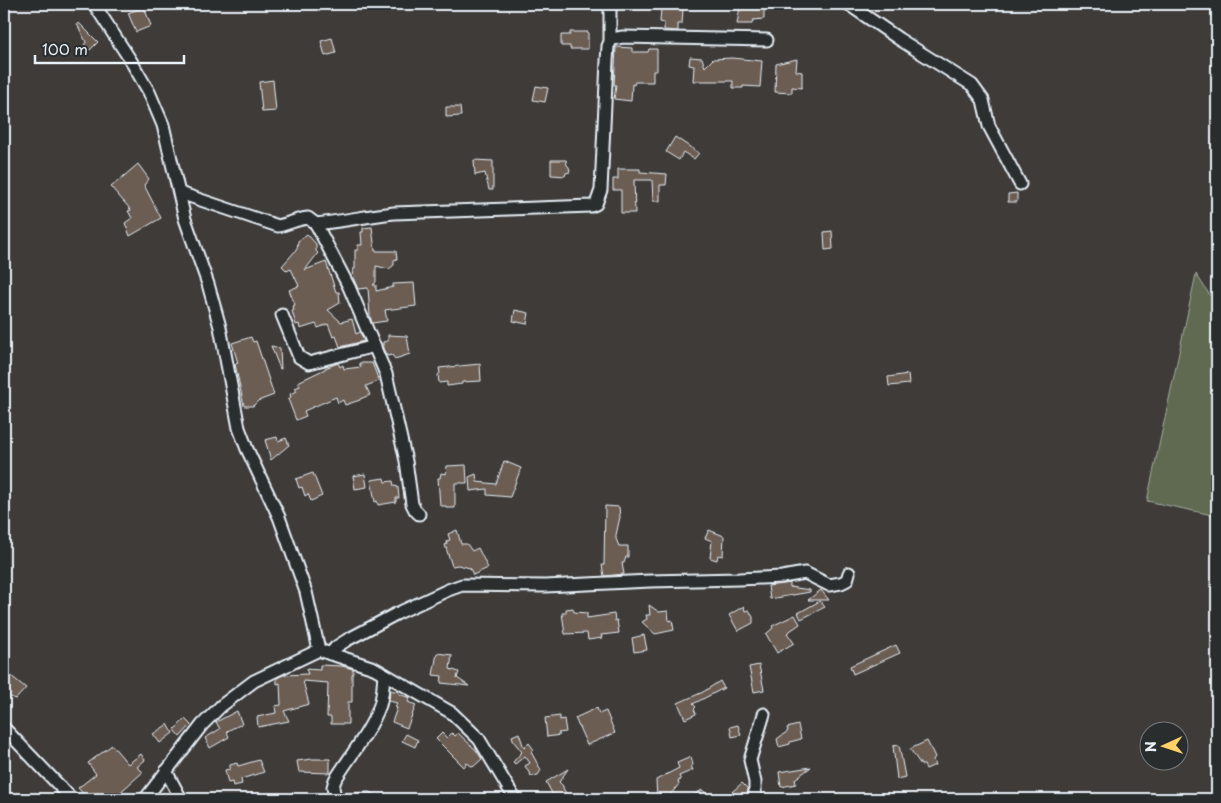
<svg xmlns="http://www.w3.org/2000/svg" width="1221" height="803" font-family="'Playpen Sans',sans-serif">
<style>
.green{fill:#606a51;stroke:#a4aea4}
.building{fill:#6c5d53;stroke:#e8f1f8}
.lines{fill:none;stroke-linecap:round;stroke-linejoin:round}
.minor-casing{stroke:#e8f1f8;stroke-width:15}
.minor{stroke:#2a2d2e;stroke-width:11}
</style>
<rect width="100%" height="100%" fill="#3e3b39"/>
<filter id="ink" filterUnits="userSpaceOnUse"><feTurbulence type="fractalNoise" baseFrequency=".02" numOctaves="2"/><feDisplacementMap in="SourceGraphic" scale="10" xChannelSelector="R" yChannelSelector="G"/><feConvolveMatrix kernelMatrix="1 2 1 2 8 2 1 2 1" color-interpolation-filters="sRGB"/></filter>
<g filter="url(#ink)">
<polygon class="green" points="1196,274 1217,306 1217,516 1147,501"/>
<g class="building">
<polygon points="667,4 674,5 676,9 683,9 682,24 678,24 678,31 664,30 664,23 660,22 661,9 667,9"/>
<polygon points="144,7 151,26 136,32 128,13"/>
<polygon points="740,7 764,8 764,19 753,20 752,24 737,24"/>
<polygon points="79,23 98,42 90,50 84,45 86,42 77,24"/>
<polygon points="570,32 588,32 588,49 570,49 570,46 561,46 561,35 570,35"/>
<polygon points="332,38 336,53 325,56 321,41"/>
<polygon points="616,47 632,48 632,52 648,52 649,49 657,49 657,71 653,71 653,82 635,82 634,85 632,84 631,101 614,99 616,85 614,85"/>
<polygon points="690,57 702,58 705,67 713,59 732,58 762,61 760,87 743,86 743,88 733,88 733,81 693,81 694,66 689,65"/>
<polygon points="797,59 796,71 802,72 802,88 792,87 792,93 775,92 776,64"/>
<polygon points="273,80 276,111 262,112 259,82"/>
<polygon points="536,86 548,88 545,102 533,100"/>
<polygon points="446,107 460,107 461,116 446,117"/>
<polygon points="675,137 699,153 694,159 683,152 679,160 666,152"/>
<polygon points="474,160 493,161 493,190 489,190 485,173 475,175"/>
<polygon points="551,160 566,160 567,165 569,167 570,172 566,173 565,176 551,175"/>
<polygon points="138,164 149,179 144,185 161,218 130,236 125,223 132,218 128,211 131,210 111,187"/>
<polygon points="618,169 640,169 640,172 667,174 666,185 660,185 660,201 653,201 652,180 634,180 635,213 621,213 621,190 613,190 613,179 618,179"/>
<polygon points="1017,193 1017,202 1008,202 1008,194"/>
<polygon points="372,227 375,251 396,251 397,259 394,260 394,265 389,269 376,266 376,282 373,285 376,285 376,291 393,287 393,284 414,283 416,306 385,310 387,321 372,323 370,316 368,288 358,289 354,280 353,269 355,269 355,250 358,250 358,245 362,245 361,232 363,232 363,228"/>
<polygon points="832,231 833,249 825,250 824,232"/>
<polygon points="307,234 316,244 316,251 318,253 305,270 326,262 336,292 339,292 340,303 328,310 341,322 352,319 356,334 360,332 364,341 340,347 336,336 333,337 328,324 318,328 316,324 300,329 299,324 296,325 292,311 294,310 293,306 295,305 289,290 299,286 291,269 287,271 282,266 297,249 298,241"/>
<polygon points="515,310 529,313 527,324 513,321"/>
<polygon points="388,335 407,336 410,354 395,359 392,355 387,356 383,349 383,342 388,341"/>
<polygon points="251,337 253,342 256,341 274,395 258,401 253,406 244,406 235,364 238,363 232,343"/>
<polygon points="271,346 280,348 281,369 280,369"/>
<polygon points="338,363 340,367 343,365 344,369 361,367 359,363 372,363 379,381 366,386 370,395 360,399 360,400 345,405 343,400 338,403 336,397 304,411 306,416 296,420 288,399 291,397 290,394 297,391 295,388 300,386 298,382 325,369 325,368"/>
<polygon points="480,364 481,381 462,382 462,384 447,386 447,382 439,383 438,375 440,373 439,368"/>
<polygon points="908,374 909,384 889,386 888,377"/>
<polygon points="277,437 278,441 286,438 289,445 271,460 265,440"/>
<polygon points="504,461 521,468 510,497 487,495 487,489 470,491 469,477 476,474 477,482 496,484"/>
<polygon points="466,465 467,483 455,483 455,508 446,508 446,506 440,506 438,478 440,478 441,473 446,474 447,466"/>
<polygon points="313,473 322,496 311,501 308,494 305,496 302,487 299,488 296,479"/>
<polygon points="365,474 367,487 355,489 353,476"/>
<polygon points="384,478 385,482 393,481 394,486 398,487 399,498 396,498 396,502 378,505 377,501 375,502 371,480"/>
<polygon points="605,506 619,507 620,517 616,535 616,539 619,546 628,546 628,557 626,557 624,563 622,563 624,574 604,576 602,565 604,565"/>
<polygon points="457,530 461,544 467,544 472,551 478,548 488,568 473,575 470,568 458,565 452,566 445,545 447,544 446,541 450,540 448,534"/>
<polygon points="709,530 724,536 723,556 718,555 717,560 710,558 712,541 705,538"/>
<polygon points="790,583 790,587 810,590 810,592 770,599 768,586"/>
<polygon points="821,590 829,600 808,600"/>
<polygon points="820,601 825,607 801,619 798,613"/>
<polygon points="649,605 659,612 668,611 669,621 672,620 674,630 655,634 642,622 647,619 646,615 650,615"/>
<polygon points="744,606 745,611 749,610 753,617 753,623 738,631 729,615"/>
<polygon points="573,608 574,612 587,613 587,618 614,614 615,621 617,620 619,633 601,635 602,638 588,640 587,633 565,634 562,613 566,613 566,609"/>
<polygon points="795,615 800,624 787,633 794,643 777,653 766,634 773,628 772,626"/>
<polygon points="644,635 647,650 634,652 632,638"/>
<polygon points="896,645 900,653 853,674 850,666"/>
<polygon points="437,653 452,655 450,669 459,672 457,678 469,686 441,683 442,676 433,675"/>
<polygon points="320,665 342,666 353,669 353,674 352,674 352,702 348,702 348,724 331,724 331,717 327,717 328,683 303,681 309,704 284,711 289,721 258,727 257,717 276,713 275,706 281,705 280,683 277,684 277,678 283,675 308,674 306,669 320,670"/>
<polygon points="759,665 764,690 754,692 749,667"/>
<polygon points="10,675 26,688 16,699 4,695 4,685"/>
<polygon points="720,681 724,688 693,704 696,707 694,709 696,714 685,719 678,703 703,692"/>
<polygon points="390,690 399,692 399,694 410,698 408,702 416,705 407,728 392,722 397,708 395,707 397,703 389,701"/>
<polygon points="597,708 599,714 606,711 615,733 587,745 575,718"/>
<polygon points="237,711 242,724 229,730 227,732 229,737 210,748 205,738 220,729 216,722"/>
<polygon points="560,716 560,720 564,719 566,732 558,733 560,735 547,737 545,718"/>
<polygon points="185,719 191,725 180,737 174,730"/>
<polygon points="168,724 173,733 160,743 153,734"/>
<polygon points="738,725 741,735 732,737 730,727"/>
<polygon points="798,725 801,739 790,742 790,744 779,747 777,739 788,731 787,728"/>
<polygon points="442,733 447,738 452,733 455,736 458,733 476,750 482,759 473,767 467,763 464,767 436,739"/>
<polygon points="519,733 524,748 529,743 534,750 531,752 541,770 538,775 531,776 525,766 530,763 525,756 515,764 513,762 522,752 514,742 512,736"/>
<polygon points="406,734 418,740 415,747 402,741"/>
<polygon points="927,741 935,757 933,760 935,765 926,769 924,765 921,765 910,749"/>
<polygon points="112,745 128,764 141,754 145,760 137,767 143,772 116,796 119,799 104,799 98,793 90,799 88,799 78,788 96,774 88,763"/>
<polygon points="899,745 905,777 897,779 893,746"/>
<polygon points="691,757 693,765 691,766 693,770 679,776 681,780 678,781 679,784 667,799 657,799 656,780 679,768 677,763"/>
<polygon points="312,759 330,759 330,773 299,772 297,761"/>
<polygon points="259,760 264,772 241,779 242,784 233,786 232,782 228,783 225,770 230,769 230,765 237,763 238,766"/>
<polygon points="811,767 795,779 796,784 781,787 779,772"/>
<polygon points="568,769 559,782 563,786 563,788 569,799 555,799 546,782"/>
<polygon points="742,783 748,789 748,792 740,799 724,799"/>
<polygon points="702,790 714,799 686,799"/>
<polygon points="369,792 383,799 346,799 345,793"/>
</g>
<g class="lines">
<defs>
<g id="minor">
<polyline points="94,4 131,61 149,92 163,125 185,219 208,284 220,327 239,428 247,449 279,517 306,592 319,650"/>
<polyline points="848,4 899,39 972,85 983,100 989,126 1020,184"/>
<polyline points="610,42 610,4"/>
<path d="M180,193L278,226C288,224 297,219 308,218L316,224L349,287L386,374L406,461L412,504L415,510L419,514"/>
<path d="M316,224C343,221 368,216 394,213L591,206L596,204L601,190L607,61L608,46L612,39L623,37L767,40"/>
<polyline points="282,315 299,357 309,363 375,346"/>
<polyline points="330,654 336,647 347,640 396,614 448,590 462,585 545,586 650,581 739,579 782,577 805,573 829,585 841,583 847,580 849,573"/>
<polyline points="4,728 72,799"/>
<polyline points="166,771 181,799"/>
<polyline points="145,799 202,725 221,706 254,681 319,650 374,668 452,713 479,739 515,799"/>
<path d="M335,799L333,787L335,780C350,756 370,732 380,705C383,695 383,685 384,674"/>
<polyline points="755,799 755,782 750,760 764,714"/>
</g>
</defs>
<use href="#minor" class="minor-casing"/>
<use href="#minor" class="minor"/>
</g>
</g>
<rect width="1221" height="803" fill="none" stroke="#2a2d2e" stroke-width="20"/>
<rect x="10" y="10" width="1201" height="783" fill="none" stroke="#e8f1f8" stroke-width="2" filter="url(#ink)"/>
<g transform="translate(1164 746) rotate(267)"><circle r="24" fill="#2a2d2e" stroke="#767b7f"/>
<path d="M0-4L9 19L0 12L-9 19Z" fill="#ffd166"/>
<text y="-8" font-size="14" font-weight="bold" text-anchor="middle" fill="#e8f1f8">N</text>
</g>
<path d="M35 55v8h149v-8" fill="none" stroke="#e8f1f8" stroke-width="2.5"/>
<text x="42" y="55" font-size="15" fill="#e8f1f8" stroke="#2a2d2e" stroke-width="4" paint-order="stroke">100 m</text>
</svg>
